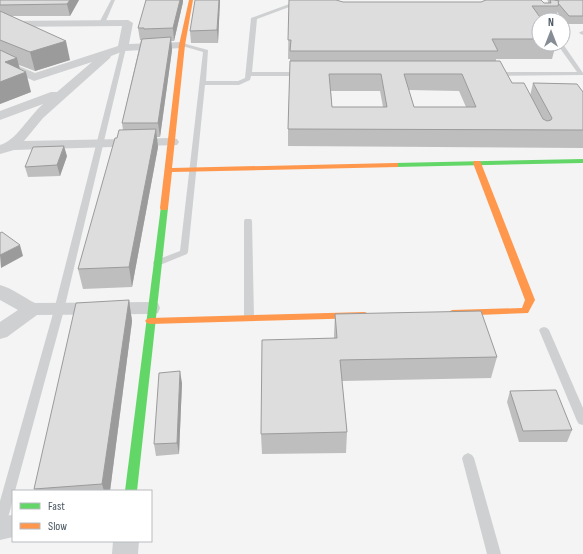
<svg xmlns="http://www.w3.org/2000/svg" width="583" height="554" font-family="'Sofia Sans Condensed',sans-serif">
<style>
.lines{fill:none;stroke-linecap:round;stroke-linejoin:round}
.lane{fill:#ced0d2;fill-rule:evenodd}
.street{fill:#ced0d2;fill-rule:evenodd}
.fast{fill:#63d668;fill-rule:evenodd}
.slow{fill:#ff974d;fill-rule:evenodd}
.wall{fill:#bebebf;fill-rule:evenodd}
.shaded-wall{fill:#9b9b9b}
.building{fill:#ddddde;stroke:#9b9b9b;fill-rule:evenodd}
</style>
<rect width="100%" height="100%" fill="#f4f4f4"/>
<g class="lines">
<g class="lane">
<polygon points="111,0 115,0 105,23 100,24 99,23"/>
<polygon points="292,3 303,6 300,8 292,6 257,19 252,72 301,72 304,74 301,76 251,76 250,80 239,85 205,85 188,252 187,254 160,265 154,265 153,263 154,261 180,251 203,52 179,45 182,43 208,50 206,81 238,81 245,78 251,18"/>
<polygon points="583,31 583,35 579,33 580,32"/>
<polygon points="557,44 563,44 583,73 583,75 496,76 493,74 496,72 577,72"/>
<path d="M121,47L126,48L64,310L15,491H13C13,503 9,516 4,527L0,529V501L54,310Z"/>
<polygon points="245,219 251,219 252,221 254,318 249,321 244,318 244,221"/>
<polygon points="544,327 547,328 549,330 583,408 583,425 579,424 577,421 539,330 541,328"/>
<polygon points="468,453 472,455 474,458 501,554 487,554 462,458 464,455"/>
</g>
<g class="street">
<path d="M128,20L133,23L129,44L182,42L188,45L182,48L124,51L111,56L110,58L43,118L24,141L172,138L177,139L179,142L177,145L14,150L0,154V145C16,141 29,116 43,104L0,120V111L51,92H57L92,62L34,81L0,65V58L35,73L118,46L122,26L0,27V21Z"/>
<path d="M0,285C12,288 23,297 35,303L151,302L158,303L160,308L158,313L151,314L37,315L7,337L0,339V322L18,310L0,300Z"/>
<polygon points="13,515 13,537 0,540 0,516"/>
<polygon points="113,541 139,541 138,554 112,554"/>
</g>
<g class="fast">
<polygon points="583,159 583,163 395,167 391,165 395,163"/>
<polygon points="161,206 167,206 168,208 137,491 125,491"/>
</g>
<g class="slow">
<polygon points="189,0 193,0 185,45 172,168 395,163 398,163 398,167 172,172 168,208 167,210 161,210 160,208 179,45"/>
<polygon points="474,161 480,161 481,163 535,300 528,313 452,316 447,313 452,310 522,308 525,300 473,163"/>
<polygon points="365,312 370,315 365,318 150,324 147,323 145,321 147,319 150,318"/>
</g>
</g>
<g class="wall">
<polygon points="0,0 79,0 70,16 12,16 70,60 35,71 19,65 20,69 31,92 0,104"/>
<polygon points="220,0 218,43 191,43 190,31"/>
<path d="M289,0L343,2H481L544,3H548V1L547,0H583V24H567L557,12L555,20H539V44H556L552,59H496V61L512,83L530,96L533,83L583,92V148L288,146V129L290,61V59H288ZM409,90L459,91L466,107H414ZM331,91H380L383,107H332Z"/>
<polygon points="183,2 174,41 171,41 172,50 160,137 157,137 158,147 132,287 83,289 78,269 117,138 123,130 122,123 141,40 140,40 138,28"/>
<polygon points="67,156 60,176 28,177 25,167"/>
<polygon points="129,300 132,321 110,491 35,491 34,489"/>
<polygon points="335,314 497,357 491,378 342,381 347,432 346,453 262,454 261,434 334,338 334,334"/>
<polygon points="182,383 179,454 156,456 154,444"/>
<polygon points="510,391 572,430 567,442 519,442 507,402"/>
</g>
<g class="shaded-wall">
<polygon points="70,0 79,0 70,16 67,4"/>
<polygon points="180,0 183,0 183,2 174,41 173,28"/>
<polygon points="219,0 220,0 218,43 217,30"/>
<polygon points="171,37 172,50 160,137 158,123"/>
<polygon points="66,41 70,60 35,71 30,52"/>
<polygon points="17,58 21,74 26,72 31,92 0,104 0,82 5,62"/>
<polygon points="156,129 158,147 132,287 129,267"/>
<polygon points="64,146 67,156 60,176 57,165"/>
<polygon points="20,245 23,256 1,268 0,255"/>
<polygon points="129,300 132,321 110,491 104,491 102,484"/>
<polygon points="180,371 182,383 179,454 177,443"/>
</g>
<g class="building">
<polygon points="0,0 70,0 67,4 0,5"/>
<polygon points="146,0 180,0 173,28 144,29 144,28 138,28"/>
<polygon points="195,0 219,0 217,30 190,31"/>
<polygon points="289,0 336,0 343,2 481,2 486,0 541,0 544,3 551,3 550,0 554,0 559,1 558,6 532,6 542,20 539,20 539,39 492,39 498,51 290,51 291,40 288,40"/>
<polygon points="556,0 583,0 583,16 569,16 558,3 559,1"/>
<polygon points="0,11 66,41 30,52 0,40"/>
<polygon points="171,37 158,123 122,123 142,39"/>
<polygon points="0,50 17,58 5,62 26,72 0,82"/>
<path d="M290,61H500L512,83H524L543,119L547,121L551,120L552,118L533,83L577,84L583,92V130L288,129ZM329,74H381L387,107H332ZM404,74H462L476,107H414Z"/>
<polygon points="156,129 129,267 78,269 115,138 117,138 119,130"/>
<polygon points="64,146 57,165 25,167 33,147"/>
<polygon points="2,232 20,245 0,255 0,233"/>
<polygon points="129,300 102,484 34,489 76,303"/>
<polygon points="481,311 497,357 340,360 347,432 261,434 262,340 337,338 335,314"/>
<polygon points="180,371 177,443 154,444 159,373"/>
<polygon points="556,390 572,430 523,431 510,391"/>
</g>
<rect x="12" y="490" width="140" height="52" fill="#ffffff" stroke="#b7bbc0"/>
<rect x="20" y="503" width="20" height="6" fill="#63d668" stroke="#b7bbc0"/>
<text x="48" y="510" font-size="12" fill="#4a5661">Fast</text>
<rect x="20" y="523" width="20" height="6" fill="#ff974d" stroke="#b7bbc0"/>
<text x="48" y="530" font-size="12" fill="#4a5661">Slow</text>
<g transform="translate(551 32)"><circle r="19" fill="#ffffff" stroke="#b7bbc0"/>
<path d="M0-3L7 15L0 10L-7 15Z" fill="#868d94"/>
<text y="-6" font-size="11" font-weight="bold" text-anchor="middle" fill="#4a5661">N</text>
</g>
</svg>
